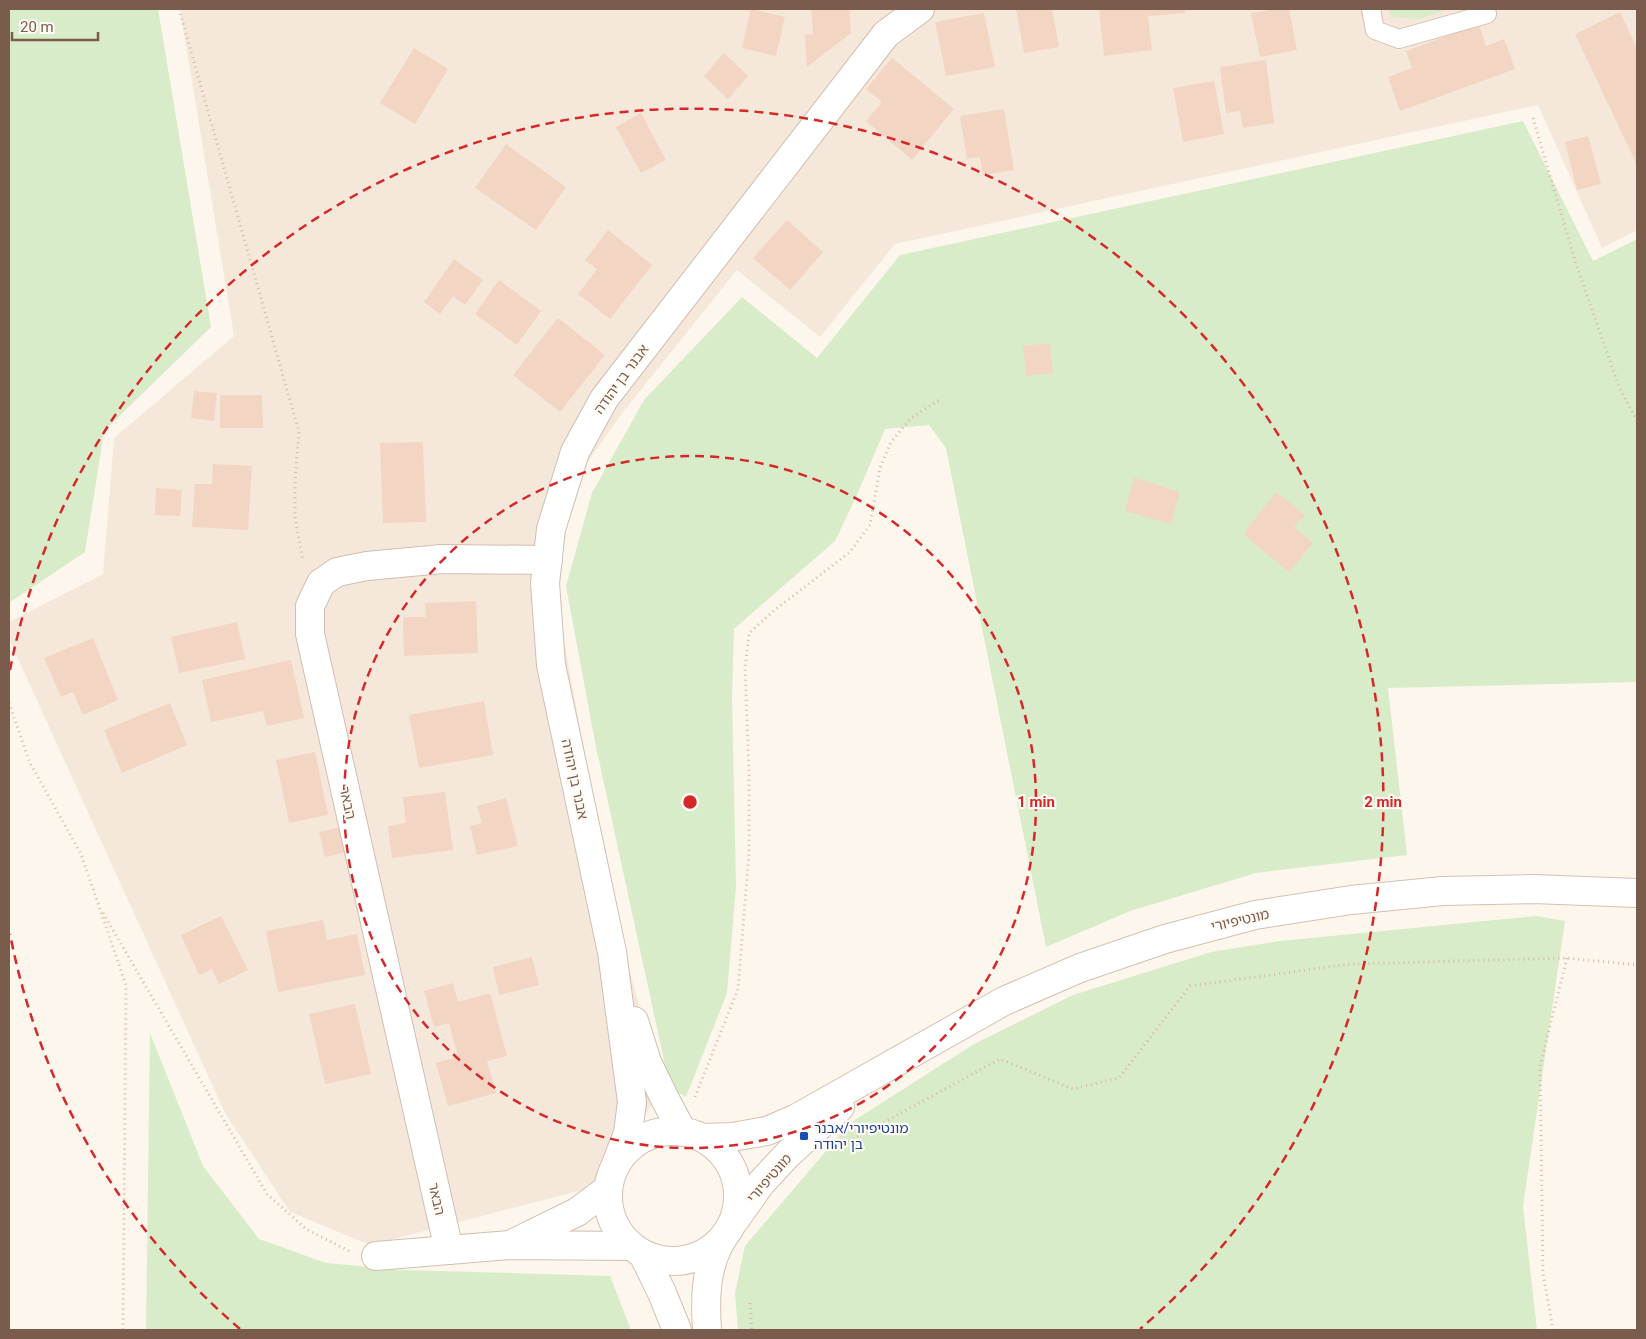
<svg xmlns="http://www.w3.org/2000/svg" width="1646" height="1339" font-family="Roboto,'Noto Sans Hebrew',sans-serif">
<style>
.residential{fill:#f5e8da}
.green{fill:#d8ecc9}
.building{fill:#f3d5c3}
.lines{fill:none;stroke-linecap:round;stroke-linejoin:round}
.lane-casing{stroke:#d1beb0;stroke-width:20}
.street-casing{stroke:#d1beb0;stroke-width:30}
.secondary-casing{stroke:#d6c0b0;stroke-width:30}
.path{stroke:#d9b8a5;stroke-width:3;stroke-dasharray:1 4;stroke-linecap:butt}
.lane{stroke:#fff;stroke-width:18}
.street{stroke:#fff;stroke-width:28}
.secondary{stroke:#fff;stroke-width:28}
.ring{fill:none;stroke:#d62828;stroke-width:2.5;stroke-dasharray:9 6}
.transit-dot{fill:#1a4fb4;stroke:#fffaf3;stroke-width:2}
.labels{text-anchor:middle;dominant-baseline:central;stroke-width:4.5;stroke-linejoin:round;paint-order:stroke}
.street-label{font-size:14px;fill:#7a5c4d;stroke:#fffaf3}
.transit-label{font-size:14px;fill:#164399;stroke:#fffaf3;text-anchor:start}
.centre{fill:#d62828;stroke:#fffaf3;stroke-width:2.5}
.ring-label{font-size:15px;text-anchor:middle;font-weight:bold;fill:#d62828;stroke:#fffaf3;stroke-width:4.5;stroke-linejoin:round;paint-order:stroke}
</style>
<rect width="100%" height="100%" fill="#fdf6ec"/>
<polygon class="residential" points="180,9 1637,9 1637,230 1602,248 1538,105 895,244 820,337 737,270 623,412 581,471 562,531 558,608 614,914 662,1088 602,1185 370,1245 290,1212 225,1113 9,639 9,622 103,574 114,438 234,336"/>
<g class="green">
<polygon points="9,9 158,9 211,327 104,431 85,552 9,603"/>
<polygon points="1389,9 1451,9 1417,19 1391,17"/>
<polygon points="1523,121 1593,261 1637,239 1637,682 1388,688 1407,855 1256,873 1130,911 1046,947 946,448 929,425 885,429 856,497 835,541 734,629 732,697 736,886 727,993 686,1097 670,1088 595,742 566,586 592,493 644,400 742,297 817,358 900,255"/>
<polygon points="1536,916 1565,921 1523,1206 1537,1330 738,1330 735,1293 745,1246 850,1123 974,1044 1073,995 1211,952 1280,941"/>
<polygon points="150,1033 203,1166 259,1239 326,1263 404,1270 610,1276 631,1330 146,1330"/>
</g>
<g class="building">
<polygon points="751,9 785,17 776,56 742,48"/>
<polygon points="811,9 849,9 851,33 807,67 805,35 813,34"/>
<polygon points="1016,9 1052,9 1059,47 1024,53"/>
<polygon points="1099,9 1185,9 1185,13 1148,16 1152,50 1104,56"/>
<polygon points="1276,9 1289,9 1297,50 1260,57 1251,13"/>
<polygon points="1620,12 1637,48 1637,165 1575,34"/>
<polygon points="984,13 995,67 946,76 935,22"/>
<polygon points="1479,24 1486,46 1504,39 1515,69 1400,111 1388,77 1412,68 1406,51"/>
<polygon points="414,48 448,69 415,124 380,103"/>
<polygon points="724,53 748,76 728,99 704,76"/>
<polygon points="892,58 954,109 912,160 866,121 882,102 866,89"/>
<polygon points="1266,60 1274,123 1243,128 1240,111 1226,113 1220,67"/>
<polygon points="1214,81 1224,134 1183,142 1173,88"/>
<polygon points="1004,109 1014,170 983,175 980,157 967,159 960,116"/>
<polygon points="641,113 666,160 641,173 616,127"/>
<polygon points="1588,136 1601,184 1577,190 1565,142"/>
<polygon points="506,144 566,187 536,230 475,188"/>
<polygon points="787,220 823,252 790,290 753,258"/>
<polygon points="608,230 652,265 610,319 578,294 597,269 585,260"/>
<polygon points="454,259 483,280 465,305 453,296 440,314 424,302"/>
<polygon points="499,280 541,311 517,345 475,314"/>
<polygon points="558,318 605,355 560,412 513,375"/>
<polygon points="1050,343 1053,373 1026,376 1023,346"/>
<polygon points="194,391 217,393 214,421 191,418"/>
<polygon points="220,395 262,395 263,428 220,428"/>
<polygon points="423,442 426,522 383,523 380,443"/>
<polygon points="213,464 252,466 248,530 192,527 195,484 212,484"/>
<polygon points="1134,478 1180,492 1171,524 1125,511"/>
<polygon points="156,488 182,490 180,516 155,515"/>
<polygon points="1276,492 1305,515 1294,527 1313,543 1289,572 1243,534"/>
<polygon points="476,601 478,653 404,656 403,617 426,617 425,603"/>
<polygon points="237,622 245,659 179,673 171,637"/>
<polygon points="93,638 118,700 83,715 73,692 61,697 44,658"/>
<polygon points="291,660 304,718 267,726 263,711 211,722 202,680"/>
<polygon points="484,701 493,755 419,768 409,715"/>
<polygon points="170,703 187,745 122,773 104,730"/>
<polygon points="315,752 328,815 289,823 276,760"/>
<polygon points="445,792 453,850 392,858 388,826 406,823 403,797"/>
<polygon points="506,798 518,846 477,855 470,826 482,823 477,806"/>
<polygon points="349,825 354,850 325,857 319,832"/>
<polygon points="221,916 248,970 219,984 212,969 199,975 181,935"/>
<polygon points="323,920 327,940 357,934 365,975 278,992 266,931"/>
<polygon points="532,957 539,985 499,995 493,967"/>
<polygon points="453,983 458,1002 490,993 507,1056 487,1061 496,1093 448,1106 436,1063 458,1057 449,1023 434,1027 424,991"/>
<polygon points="355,1004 371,1074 325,1084 309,1014"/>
</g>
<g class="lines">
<defs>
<polyline id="lane" points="1371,9 1375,30 1399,39 1487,14"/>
<g id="street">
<polyline points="634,1021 647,1062 665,1099 682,1131"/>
<polyline points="615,1167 628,1133 632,1102 612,952 551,665 545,583 551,529 575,452 604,399 886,34 920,9"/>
<polyline points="514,1243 577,1212 608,1189"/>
<polyline points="449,1250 310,634 310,606 321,583 337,572 367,566 442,559 548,560"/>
<polyline points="376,1256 510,1245 631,1246"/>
</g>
<g id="secondary">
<circle cx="673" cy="1196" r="65"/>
<polyline points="704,1138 732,1137 767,1131 797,1118 1004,1001 1080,968 1165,939 1255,915 1351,900 1443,891 1533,889 1637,893"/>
<polyline points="735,1220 761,1183 788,1154 840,1107"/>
<polyline points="643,1254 662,1293 677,1330"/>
<path d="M707,1330C705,1299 705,1269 721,1241"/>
</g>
</defs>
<use href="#lane" class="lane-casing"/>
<use href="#street" class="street-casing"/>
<use href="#secondary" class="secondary-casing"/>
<g class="path">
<polyline points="179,9 299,432 295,480 295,517 303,561"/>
<polyline points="1533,118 1576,264 1619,387 1637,421"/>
<polyline points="9,703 30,763 81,854 126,985 123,1330"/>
<polyline points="103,913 267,1194 306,1229 349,1251"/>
<polyline points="695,1097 738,989 749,853 749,771 745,668 749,633 776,609 850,552 870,525 880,468 891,442 911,418 939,400"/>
<polyline points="844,1144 1000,1059 1073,1089 1119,1078 1190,986 1350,964 1567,958 1637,965"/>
<polyline points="750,1303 752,1330"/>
<polyline points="1553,1330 1543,1273 1540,1066 1567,958"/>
</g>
<use href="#lane" class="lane"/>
<use href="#street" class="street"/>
<use href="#secondary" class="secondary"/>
</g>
<g class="ring">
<circle cx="690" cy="802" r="346"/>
<path d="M240 1329A693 693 0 0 1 10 934M10 670A693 693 0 1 1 1140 1329"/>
</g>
<rect class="transit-dot" x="799" y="1131" width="10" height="10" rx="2.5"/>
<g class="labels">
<g class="street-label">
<text transform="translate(621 379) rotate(-54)">אבנר בן יהודה</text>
<text transform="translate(575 779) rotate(78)">אבנר בן יהודה</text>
<text transform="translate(348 803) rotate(77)">הבאר</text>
<text transform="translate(1240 920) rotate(-13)">מונטיפיורי</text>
<text transform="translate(769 1178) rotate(-49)">מונטיפיורי</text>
<text transform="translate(437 1199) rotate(77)">הבאר</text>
</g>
<g class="transit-label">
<text x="814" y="1128">מונטיפיורי/אבנר<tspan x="814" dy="16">בן יהודה</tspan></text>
</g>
</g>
<circle cx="690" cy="802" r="8" class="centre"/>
<g class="ring-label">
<text x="1036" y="807">1 min</text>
<text x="1383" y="807">2 min</text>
</g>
<rect width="1646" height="1339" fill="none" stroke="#7a5c4d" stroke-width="20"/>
<path d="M12 32v8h86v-8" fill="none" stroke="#7a5c4d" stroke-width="2.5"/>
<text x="20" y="32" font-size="15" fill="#7a5c4d" stroke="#fffaf3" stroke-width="4" paint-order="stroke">20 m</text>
</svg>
